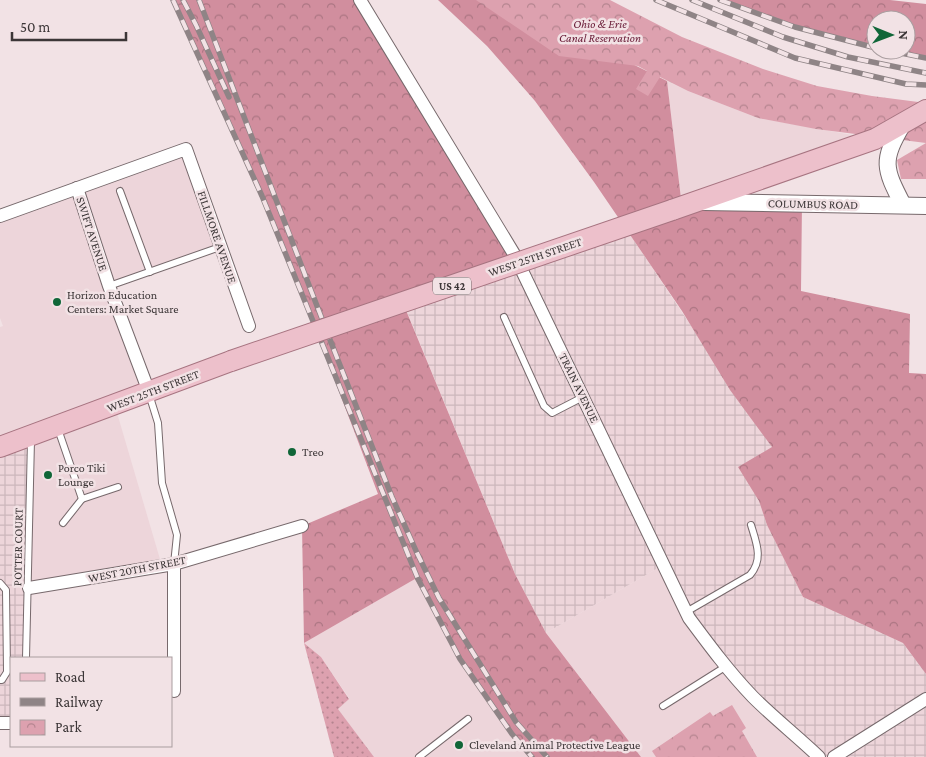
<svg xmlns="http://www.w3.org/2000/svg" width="926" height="757" font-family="'Crimson Pro',serif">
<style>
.built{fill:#edd5da}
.industrial{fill:url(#industrial-grid)}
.grass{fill:url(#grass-dots)}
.forest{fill:url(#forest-crowns)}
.park{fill:url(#park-crowns)}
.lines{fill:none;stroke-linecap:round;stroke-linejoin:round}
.service-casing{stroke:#77696c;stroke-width:8}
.minor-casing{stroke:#77696c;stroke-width:14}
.tertiary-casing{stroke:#77696c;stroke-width:18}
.primary-casing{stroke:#a77481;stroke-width:22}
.service{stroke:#fff;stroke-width:6}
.minor{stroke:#fff;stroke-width:12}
.tertiary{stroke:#fff;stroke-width:16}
.primary{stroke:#edc0cb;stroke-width:20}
.rail-casing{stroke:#8f8486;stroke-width:5.5}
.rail{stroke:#f2e2e5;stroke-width:4;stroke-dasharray:11;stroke-linecap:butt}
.primary-bridge-casing{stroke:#a77481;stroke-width:22;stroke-linecap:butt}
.primary-bridge{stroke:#edc0cb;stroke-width:20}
.poi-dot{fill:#106638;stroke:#f2e2e5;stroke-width:2}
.labels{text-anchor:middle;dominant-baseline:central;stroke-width:5;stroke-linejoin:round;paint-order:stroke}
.shield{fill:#f2e2e5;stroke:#736a6b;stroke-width:1}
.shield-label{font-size:11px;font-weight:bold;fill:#3c3637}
.park-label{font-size:12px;font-style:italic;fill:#671834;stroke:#f2e2e5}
.street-label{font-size:12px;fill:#3c3637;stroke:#f2e2e5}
.poi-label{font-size:12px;fill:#3c3637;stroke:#f2e2e5;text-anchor:start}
</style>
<defs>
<pattern id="industrial-grid" width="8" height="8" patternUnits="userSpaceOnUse" patternTransform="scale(1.25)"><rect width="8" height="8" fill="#edd5da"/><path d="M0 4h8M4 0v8" fill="none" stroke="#ccb7bc"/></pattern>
<pattern id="grass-dots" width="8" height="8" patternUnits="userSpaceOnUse" patternTransform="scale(1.25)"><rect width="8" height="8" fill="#dda1af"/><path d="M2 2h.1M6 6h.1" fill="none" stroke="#b4848f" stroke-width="1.8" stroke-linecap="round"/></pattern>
<pattern id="forest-crowns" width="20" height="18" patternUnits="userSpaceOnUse" patternTransform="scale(1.25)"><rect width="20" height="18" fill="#d18e9e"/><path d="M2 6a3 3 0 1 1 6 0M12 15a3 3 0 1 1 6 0" fill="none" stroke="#ab7582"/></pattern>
<pattern id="park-crowns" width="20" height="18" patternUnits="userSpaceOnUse" patternTransform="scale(1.25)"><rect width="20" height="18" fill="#dda1af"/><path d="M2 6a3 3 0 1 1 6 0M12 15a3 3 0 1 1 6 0" fill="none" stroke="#b4848f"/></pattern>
</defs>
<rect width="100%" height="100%" fill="#f2e2e5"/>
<g class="built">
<polygon points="667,81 688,91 758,118 875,139 682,207"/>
<polygon points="186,149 220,247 109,287 149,392 115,406 162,566 29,588 0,447 0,327 3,326 0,318 0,216"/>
<polygon points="663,565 819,757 641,757 546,633"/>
<polygon points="415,579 460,659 512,734 532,757 374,757 338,709 349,698 321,657 304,643"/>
</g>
<g class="industrial">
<polygon points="625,227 772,447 759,501 767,525 803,597 903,643 926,674 926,757 819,757 725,667 663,565 546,633 515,574 403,302"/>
<polygon points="31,436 26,658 11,658 11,723 0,723 0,447"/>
</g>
<polygon class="grass" points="304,643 321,657 349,699 338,709 374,757 334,757"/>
<g class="forest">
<path d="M171,0H360L514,254L403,303L515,574L546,633L641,757H532L512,734L460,659L415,579L304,643L302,526L378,494C335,381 293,268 245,157C222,104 200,50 171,0Z"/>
<polygon points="438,0 502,0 667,81 682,207 802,203 801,291 910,314 909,373 926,374 926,674 903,643 803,597 767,525 759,501 738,467 772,447 730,390 682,311 594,182 535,101 487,46"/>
<polygon points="720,0 890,0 926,4 926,58 886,50 906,50 906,20 876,20 876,48 795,27"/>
</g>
<g class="park">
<polygon points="476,0 610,0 682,37 763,69 817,86 872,96 926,103 926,143 816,129 758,118 688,91 660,77 648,96 636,89 647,71 638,66 559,56"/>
<polygon points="926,143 926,179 901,179 897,160"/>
<polygon points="732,705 746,728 742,731 757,757 656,757 652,751 710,712 713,716"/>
</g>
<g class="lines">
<defs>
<g id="service">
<polyline points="120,191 150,272"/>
<polyline points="109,286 220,247"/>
<polyline points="504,317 544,406 552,413 583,397"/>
<polyline points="149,394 158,423 162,483 177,535 174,564"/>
<polyline points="58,429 82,499 118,487"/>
<polyline points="63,523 82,499"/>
<polyline points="0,583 6,590 7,672 2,680 0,680"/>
<path d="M686,612L750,575C764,559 756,542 751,525"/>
<polyline points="26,658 31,440"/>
<polyline points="663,706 725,667"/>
<polyline points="419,757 468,719"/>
</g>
<g id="minor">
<path d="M360,0L514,254L689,618C709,645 729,672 753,697C774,718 797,736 819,757"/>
<polyline points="77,188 109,286 149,392"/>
<polyline points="0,216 186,149 249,326"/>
<polyline points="29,588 174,564 302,526"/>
<polyline points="174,691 174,564"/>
<polyline points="0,723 11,723"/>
<polyline points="834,757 926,699"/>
</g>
<g id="tertiary">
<path d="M903,124C881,161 884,168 903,205"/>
<polyline points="703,202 926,206"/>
</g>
<g id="primary">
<polyline points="672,210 875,139 926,110"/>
<polyline points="0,447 231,361"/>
</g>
</defs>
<use href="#service" class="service-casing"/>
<use href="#minor" class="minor-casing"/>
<use href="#tertiary" class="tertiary-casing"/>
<use href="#primary" class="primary-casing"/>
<use href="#service" class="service"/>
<use href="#minor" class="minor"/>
<use href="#tertiary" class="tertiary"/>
<use href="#primary" class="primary"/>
<defs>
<g id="rail">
<polyline points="173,0 262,196 418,579 460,659 512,734 532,757"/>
<polyline points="183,0 196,25 229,97"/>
<polyline points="199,0 334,350 392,497 417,553 439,598 516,722 547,757"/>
<polyline points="656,0 795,58 906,84 926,85"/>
<polyline points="692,0 783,37 848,57 926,73"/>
<polyline points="720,0 795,27 876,48"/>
<polyline points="886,50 926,58"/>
</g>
</defs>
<use href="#rail" class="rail-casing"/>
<use href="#rail" class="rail"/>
<defs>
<polyline id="primary-bridge" points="231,361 672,210"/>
</defs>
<use href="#primary-bridge" class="primary-bridge-casing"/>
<use href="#primary-bridge" class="primary-bridge"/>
</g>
<g class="poi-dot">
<circle cx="57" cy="302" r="5"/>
<circle cx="292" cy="452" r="5"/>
<circle cx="48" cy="475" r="5"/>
<circle cx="459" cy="745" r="5"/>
</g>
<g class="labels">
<rect class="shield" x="433" y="277.5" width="38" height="17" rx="4"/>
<g class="shield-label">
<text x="452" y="286">US 42</text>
</g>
<g class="park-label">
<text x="600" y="24">Ohio &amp; Erie<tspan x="600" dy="14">Canal Reservation</tspan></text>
</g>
<g class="street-label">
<text transform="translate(813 204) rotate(1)">COLUMBUS ROAD</text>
<text transform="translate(92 234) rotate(72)">SWIFT AVENUE</text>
<text transform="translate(217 237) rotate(71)">FILLMORE AVENUE</text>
<text transform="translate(535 257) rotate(-19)">WEST 25TH STREET</text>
<text transform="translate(579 388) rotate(64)">TRAIN AVENUE</text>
<text transform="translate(153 391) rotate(-21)">WEST 25TH STREET</text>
<text transform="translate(18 547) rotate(-89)">POTTER COURT</text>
<text transform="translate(137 569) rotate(-11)">WEST 20TH STREET</text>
</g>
<g class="poi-label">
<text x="67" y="295">Horizon Education<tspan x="67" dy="14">Centers: Market Square</tspan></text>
<text x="302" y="452">Treo</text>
<text x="58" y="468">Porco Tiki<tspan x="58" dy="14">Lounge</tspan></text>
<text x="469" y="745">Cleveland Animal Protective League</text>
</g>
</g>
<rect x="10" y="657" width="162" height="90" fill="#f2e2e5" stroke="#a99d9f"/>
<rect x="20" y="673" width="25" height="8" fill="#edc0cb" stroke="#a99d9f"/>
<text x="55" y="682" font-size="15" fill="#3c3637">Road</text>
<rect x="20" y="698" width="25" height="8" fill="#8f8486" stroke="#a99d9f"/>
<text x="55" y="707" font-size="15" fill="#3c3637">Railway</text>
<rect x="20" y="720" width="25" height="15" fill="url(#park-crowns)" stroke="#a99d9f"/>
<text x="55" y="732" font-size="15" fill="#3c3637">Park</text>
<g transform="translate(891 35) rotate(91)"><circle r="24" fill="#f2e2e5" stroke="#a99d9f"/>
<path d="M0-4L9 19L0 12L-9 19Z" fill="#106638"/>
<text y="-8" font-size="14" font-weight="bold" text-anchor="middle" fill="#3c3637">N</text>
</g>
<path d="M12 32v8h114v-8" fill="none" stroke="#3c3637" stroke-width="2.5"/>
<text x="20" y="32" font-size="15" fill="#3c3637" stroke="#f2e2e5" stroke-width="4" paint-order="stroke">50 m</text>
</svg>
